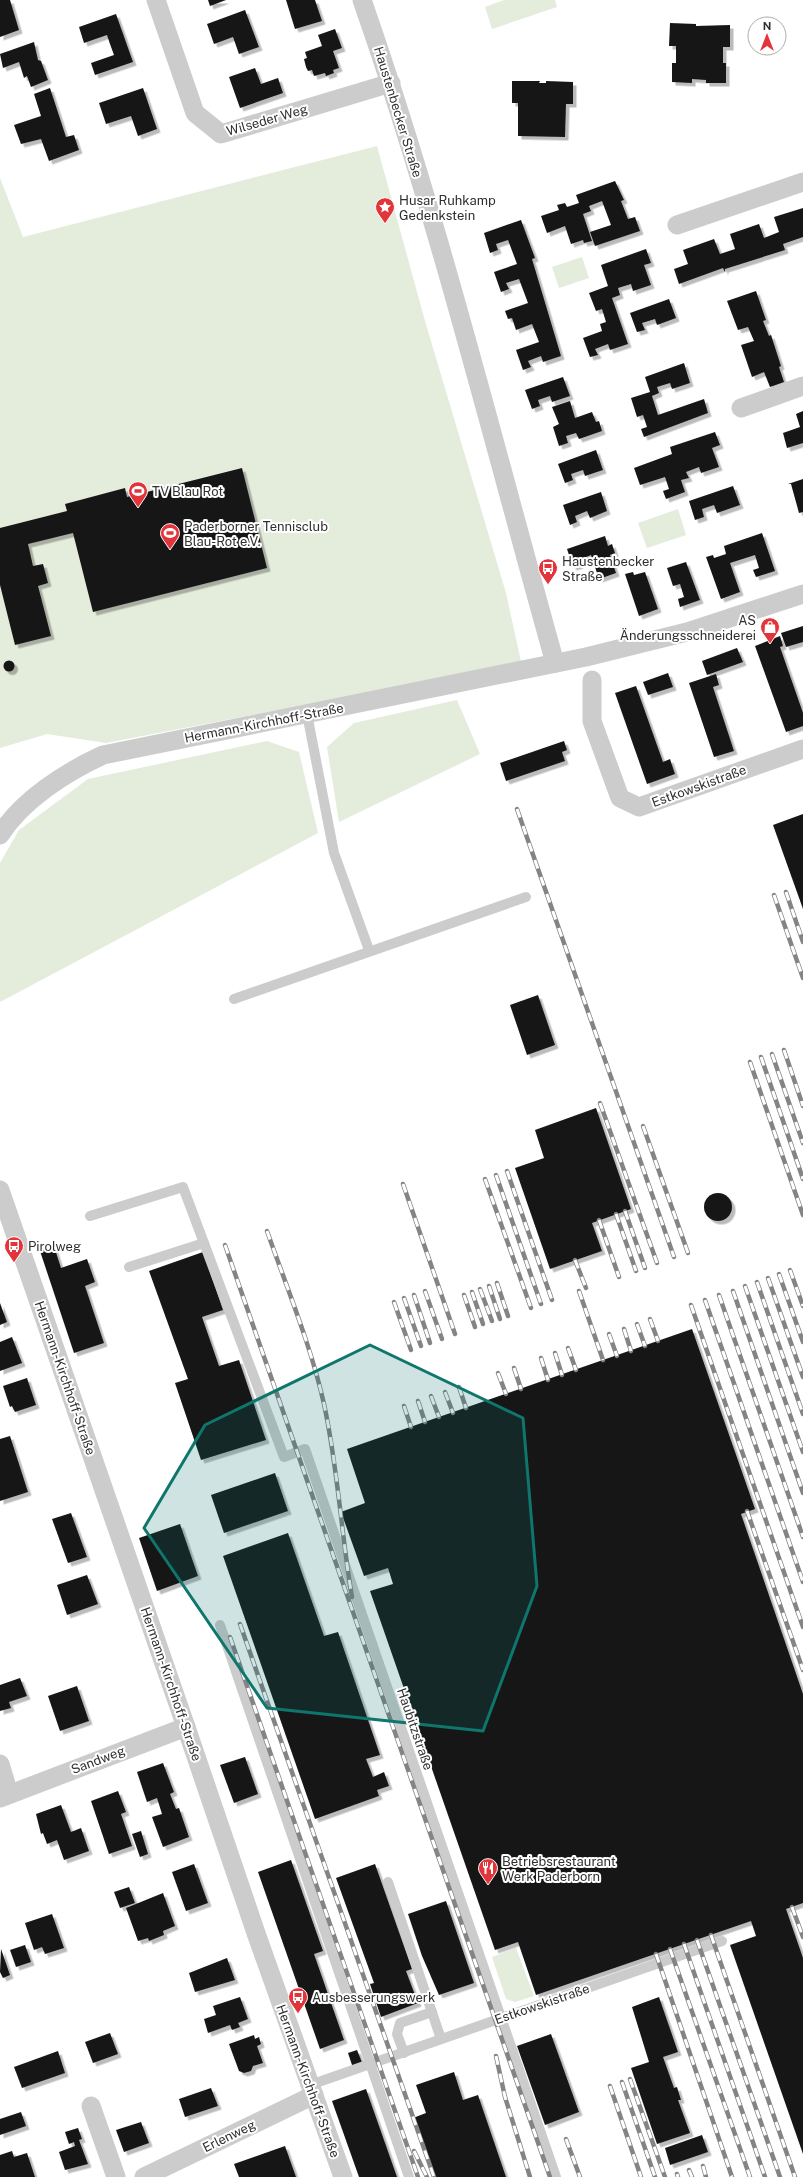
<svg xmlns="http://www.w3.org/2000/svg" width="803" height="2177" font-family="'Public Sans',sans-serif">
<style>
.green{fill:#e4ecdc}
.building{fill:#161616;filter:url(#shadow)}
.lines{fill:none;stroke-linecap:round;stroke-linejoin:round}
.service{stroke:#ccc;stroke-width:10}
.minor{stroke:#ccc;stroke-width:19}
.rail-casing{stroke:#848484;stroke-width:4.5}
.rail{stroke:#fff;stroke-width:3;stroke-dasharray:9;stroke-linecap:butt}
.marked{fill:#0f766e;fill-opacity:0.2;stroke:#0f766e;stroke-width:3;stroke-linejoin:round}
.labels{text-anchor:middle;dominant-baseline:central;stroke-width:4;stroke-linejoin:round;paint-order:stroke}
.street-label{font-size:13px;fill:#2f2f2f;stroke:#fff}
.poi-label{font-size:13px;fill:#2f2f2f;stroke:#fff;text-anchor:start}
</style>
<defs>
<filter id="shadow"><feDropShadow dx="3.5" dy="3.5" stdDeviation="0" flood-color="#0004"/></filter>
</defs>
<rect width="100%" height="100%" fill="#fff"/>
<g class="green">
<polygon points="504,0 555,0 557,7 492,29 485,7"/>
<polygon points="377,146 425,321 506,593 522,666 320,702 106,743 47,734 0,748 0,178 23,237"/>
<polygon points="582,257 589,278 559,288 552,267"/>
<polygon points="678,509 686,535 647,548 638,523"/>
<polygon points="457,700 480,754 339,822 327,747 354,723"/>
<polygon points="267,741 299,752 318,833 0,1002 0,863 19,830 88,779"/>
<polygon points="516,1948 534,1996 515,2002 506,1999 492,1957"/>
</g>
<g class="building">
<polygon points="0,0 10,0 19,30 0,37"/>
<polygon points="208,0 226,0 210,6"/>
<polygon points="286,0 315,0 322,21 295,29"/>
<polygon points="245,10 259,47 239,54 233,37 214,44 207,24"/>
<polygon points="116,14 133,62 95,75 91,63 114,55 110,44 107,35 84,43 79,27"/>
<polygon points="670,23 696,24 696,26 730,25 730,47 723,47 723,63 726,63 726,83 706,83 706,80 692,79 692,83 672,82 672,63 676,63 676,46 669,46"/>
<polygon points="335,29 342,48 333,51 339,68 333,70 334,73 326,76 325,73 314,76 312,70 308,71 306,67 304,59 307,58 305,52 322,46 318,35"/>
<polygon points="34,42 38,60 41,61 48,80 31,87 27,76 24,78 19,62 3,68 0,54"/>
<polygon points="255,68 261,84 278,78 283,93 240,108 229,77"/>
<polygon points="512,81 540,81 539,83 546,83 546,81 573,82 573,104 566,104 565,137 518,136 518,103 512,103"/>
<polygon points="50,88 66,137 74,135 79,150 49,161 41,139 21,144 14,125 41,116 34,94"/>
<polygon points="143,88 157,129 138,136 131,116 106,124 99,103"/>
<polygon points="615,181 624,200 621,201 628,219 635,217 640,231 595,246 590,232 611,225 602,201 589,206 591,211 583,214 592,241 584,243 583,240 571,244 565,226 547,233 541,216 559,210 557,205 565,203 567,207 579,203 576,195"/>
<polygon points="803,208 803,237 783,244 785,250 725,269 725,272 723,268 679,284 674,269 688,264 683,250 714,239 720,254 735,249 730,234 759,224 764,238 779,232 774,217"/>
<polygon points="521,220 535,258 532,259 561,356 543,362 541,356 528,361 531,367 523,370 516,350 539,342 532,324 516,330 512,318 508,319 505,311 528,303 519,279 506,283 509,289 501,292 494,272 517,264 508,240 496,244 498,250 490,253 484,233"/>
<polygon points="646,249 651,263 644,265 651,285 633,291 631,284 618,288 620,295 612,298 628,344 610,350 608,344 595,349 598,355 590,357 583,338 602,331 600,324 606,322 602,309 596,311 589,293 608,286 601,265"/>
<polygon points="756,291 766,320 763,321 769,336 771,335 781,366 779,367 784,382 770,387 764,372 752,377 741,345 754,341 748,327 738,330 727,301"/>
<polygon points="669,299 676,318 657,325 655,319 642,323 645,330 637,332 630,313"/>
<polygon points="684,363 690,383 672,389 670,383 657,387 659,393 652,396 658,415 704,399 708,413 644,437 641,429 647,427 643,415 637,417 631,398 650,392 645,377"/>
<polygon points="563,377 570,396 552,402 550,396 538,400 540,406 532,409 525,390"/>
<polygon points="570,401 575,418 592,412 596,422 599,421 602,431 579,439 576,433 566,436 568,443 559,446 553,427 559,424 552,407"/>
<polygon points="803,411 803,443 787,448 783,433 800,427 796,414"/>
<polygon points="715,432 720,445 712,448 719,467 701,473 699,467 686,472 689,478 681,480 685,492 666,499 663,491 669,489 665,477 640,485 634,468 672,454 670,447"/>
<polygon points="596,450 603,470 585,476 583,470 571,474 573,480 565,483 558,464"/>
<polygon points="242,468 267,568 93,612 73,533 28,544 33,566 43,564 48,583 38,586 51,636 15,645 0,585 0,528 67,511 65,504 125,488 127,497"/>
<polygon points="803,479 803,512 799,513 791,484 788,484"/>
<polygon points="733,486 740,505 717,513 714,505 702,509 704,517 695,520 689,501"/>
<polygon points="601,492 607,511 590,518 587,511 575,516 577,522 570,525 563,505"/>
<polygon points="762,533 775,571 756,577 753,570 759,568 755,555 730,563 740,592 721,599 706,557 713,555 714,558 726,554 724,546"/>
<polygon points="605,536 608,546 612,544 615,553 610,555 616,573 599,579 591,555 579,560 580,565 573,567 567,549"/>
<polygon points="686,562 700,600 680,607 678,599 684,597 680,584 673,586 667,568"/>
<polygon points="633,572 634,575 645,572 658,609 639,616 625,574"/>
<polygon points="803,626 803,642 786,647 781,633"/>
<polygon points="780,636 783,646 780,647 803,713 803,726 786,732 755,646"/>
<polygon points="737,648 743,662 707,675 702,661"/>
<circle cx="9" cy="666" r="5.5"/>
<polygon points="668,673 673,687 648,695 643,682"/>
<polygon points="716,674 719,685 713,687 734,751 714,757 689,683"/>
<polygon points="636,686 663,762 670,759 675,774 647,784 615,693"/>
<polygon points="564,741 567,750 562,752 565,761 506,781 500,763"/>
<polygon points="803,814 803,909 773,825"/>
<polygon points="538,995 555,1045 527,1055 510,1005"/>
<polygon points="596,1108 631,1209 592,1223 602,1251 550,1269 515,1168 544,1158 535,1130"/>
<circle cx="718" cy="1207" r="14"/>
<polygon points="53,1243 61,1268 87,1259 95,1282 85,1286 104,1343 74,1353 39,1248"/>
<polygon points="203,1252 223,1310 202,1317 219,1366 239,1360 266,1440 201,1460 175,1383 188,1379 149,1271"/>
<polygon points="0,1303 7,1322 0,1325"/>
<polygon points="692,1329 755,1509 741,1514 803,1694 803,1903 786,1909 803,1958 803,2154 730,1945 756,1936 751,1921 536,1995 518,1942 495,1950 370,1591 393,1584 388,1568 364,1576 341,1512 365,1503 347,1449"/>
<polygon points="12,1337 22,1363 0,1371 0,1342"/>
<polygon points="27,1378 36,1405 15,1412 12,1406 10,1407 3,1386"/>
<polygon points="10,1436 28,1492 0,1501 0,1439"/>
<polygon points="275,1473 288,1511 224,1533 211,1495"/>
<polygon points="71,1513 87,1557 68,1563 52,1519"/>
<polygon points="180,1524 198,1576 157,1591 139,1538"/>
<polygon points="288,1533 324,1636 338,1632 380,1755 366,1759 373,1777 384,1772 389,1786 377,1790 379,1796 315,1819 223,1556"/>
<polygon points="87,1575 98,1604 67,1615 57,1585"/>
<polygon points="20,1678 27,1696 9,1702 11,1708 0,1711 0,1685"/>
<polygon points="77,1686 89,1721 60,1731 48,1696"/>
<polygon points="245,1757 258,1794 234,1803 220,1765"/>
<polygon points="163,1763 174,1792 170,1794 176,1809 179,1808 189,1837 163,1847 152,1817 162,1814 157,1798 147,1802 137,1772"/>
<polygon points="118,1791 126,1812 121,1814 132,1846 109,1854 91,1801"/>
<polygon points="61,1805 71,1832 81,1828 89,1851 64,1860 57,1840 47,1844 43,1833 41,1834 36,1814"/>
<polygon points="141,1831 148,1854 140,1857 132,1834"/>
<polygon points="291,1860 323,1951 314,1954 344,2040 320,2049 258,1872"/>
<polygon points="194,1864 208,1903 186,1911 172,1872"/>
<polygon points="375,1864 412,1969 406,1971 418,2003 381,2017 370,1984 374,1983 336,1878"/>
<polygon points="129,1887 135,1903 120,1908 114,1892"/>
<polygon points="163,1893 175,1926 163,1931 164,1935 149,1941 148,1938 138,1941 126,1908"/>
<polygon points="446,1901 474,1983 439,1995 422,1956 408,1914"/>
<polygon points="52,1914 64,1948 45,1954 42,1947 34,1950 25,1923"/>
<polygon points="25,1945 31,1962 16,1967 10,1950"/>
<polygon points="1,1949 10,1975 3,1978 0,1972"/>
<polygon points="227,1958 235,1980 195,1992 189,1973"/>
<polygon points="240,1997 248,2019 238,2023 240,2027 232,2030 230,2025 208,2033 204,2019 216,2015 213,2006"/>
<polygon points="659,1997 678,2052 663,2057 674,2088 677,2087 681,2100 678,2100 690,2133 657,2144 631,2068 649,2062 632,2007"/>
<polygon points="110,2033 118,2054 93,2063 85,2042"/>
<polygon points="551,2034 579,2112 545,2125 517,2046"/>
<polygon points="254,2035 255,2039 259,2037 261,2044 257,2046 263,2063 253,2066 251,2071 244,2073 239,2071 229,2044"/>
<polygon points="357,2050 363,2065 353,2068 348,2053"/>
<polygon points="58,2051 65,2073 22,2088 14,2067"/>
<polygon points="454,2072 463,2100 478,2095 506,2177 434,2177 413,2118 426,2113 416,2085"/>
<polygon points="211,2088 218,2106 185,2117 179,2099"/>
<polygon points="366,2089 397,2177 359,2177 332,2101"/>
<polygon points="21,2112 26,2126 0,2135 0,2119"/>
<polygon points="141,2122 149,2143 124,2152 116,2130"/>
<polygon points="78,2128 82,2139 79,2140 88,2164 65,2170 59,2152 75,2146 74,2142 69,2144 65,2132"/>
<polygon points="702,2135 708,2152 670,2165 665,2148"/>
<polygon points="285,2146 296,2177 239,2177 234,2164"/>
<polygon points="12,2151 14,2157 27,2153 35,2177 0,2177 0,2155"/>
</g>
<g class="lines">
<g class="service">
<polyline points="307,714 334,853 369,950"/>
<polyline points="234,999 526,897"/>
<polyline points="90,1216 183,1187 284,1457 305,1449 556,2177"/>
<polyline points="129,1267 204,1243"/>
<polyline points="220,1625 409,2177"/>
<polyline points="388,1882 441,2039"/>
<polyline points="404,2053 397,2034 400,2023 432,2012"/>
<polyline points="310,2085 722,1941"/>
</g>
<g class="minor">
<polyline points="156,0 195,113 221,134 391,83"/>
<path d="M362,0C438,217 493,442 555,663"/>
<polyline points="677,225 803,182"/>
<polyline points="741,408 803,386"/>
<polyline points="592,680 592,721 620,798 639,807 803,749"/>
<path d="M0,835C22,800 66,772 103,755L586,657L687,632L803,594"/>
<polyline points="0,1190 186,1727 257,1936 343,2177"/>
<polyline points="0,1764 9,1794"/>
<polyline points="0,1798 186,1727"/>
<polyline points="91,2106 116,2177"/>
<polyline points="144,2177 314,2095"/>
</g>
<defs>
<g id="rail">
<polyline points="517,809 674,1257"/>
<polyline points="786,892 803,942"/>
<polyline points="774,895 803,978"/>
<polyline points="784,1050 803,1106"/>
<polyline points="772,1054 803,1143"/>
<polyline points="761,1057 803,1179"/>
<polyline points="750,1062 803,1215"/>
<polyline points="600,1103 657,1263"/>
<polyline points="643,1126 688,1253"/>
<polyline points="507,1171 552,1300"/>
<polyline points="496,1175 541,1304"/>
<polyline points="485,1179 531,1308"/>
<polyline points="403,1184 455,1334"/>
<polyline points="625,1211 645,1268"/>
<polyline points="616,1214 636,1271"/>
<polyline points="599,1220 619,1277"/>
<path d="M267,1231C287,1288 311,1346 324,1404C338,1468 341,1533 352,1597"/>
<polyline points="225,1245 550,2177"/>
<polyline points="575,1260 586,1288"/>
<polyline points="790,1270 803,1306"/>
<polyline points="779,1274 803,1342"/>
<polyline points="768,1278 803,1377"/>
<polyline points="757,1282 803,1414"/>
<polyline points="497,1283 508,1316"/>
<polyline points="489,1286 500,1319"/>
<polyline points="745,1286 803,1452"/>
<polyline points="480,1289 492,1321"/>
<polyline points="425,1291 442,1339"/>
<polyline points="579,1291 603,1360"/>
<polyline points="733,1291 803,1493"/>
<polyline points="472,1292 483,1324"/>
<polyline points="414,1295 430,1343"/>
<polyline points="464,1295 475,1327"/>
<polyline points="719,1295 803,1537"/>
<polyline points="404,1298 421,1346"/>
<polyline points="705,1300 803,1582"/>
<polyline points="394,1302 411,1350"/>
<polyline points="691,1305 803,1627"/>
<polyline points="650,1319 658,1341"/>
<polyline points="637,1324 645,1346"/>
<polyline points="624,1329 631,1351"/>
<polyline points="609,1334 617,1356"/>
<polyline points="568,1348 576,1370"/>
<polyline points="555,1353 562,1375"/>
<polyline points="541,1358 548,1380"/>
<polyline points="514,1368 521,1389"/>
<polyline points="498,1373 506,1394"/>
<polyline points="459,1387 466,1408"/>
<polyline points="445,1392 453,1413"/>
<polyline points="431,1396 439,1417"/>
<polyline points="418,1401 425,1422"/>
<polyline points="404,1406 411,1427"/>
<polyline points="747,1511 803,1670"/>
<polyline points="240,1624 434,2177"/>
<polyline points="230,1637 418,2177"/>
<polyline points="792,1907 803,1937"/>
<polyline points="711,1935 795,2177"/>
<polyline points="697,1940 780,2177"/>
<polyline points="684,1944 765,2177"/>
<polyline points="670,1949 750,2177"/>
<polyline points="656,1954 732,2177"/>
<polyline points="496,2056 505,2097 530,2177"/>
<polyline points="630,2079 665,2177"/>
<polyline points="622,2082 655,2177"/>
<polyline points="610,2086 641,2177"/>
<polyline points="566,2139 580,2177"/>
<polyline points="414,2151 427,2177"/>
<polyline points="703,2166 706,2177"/>
<polyline points="689,2170 692,2177"/>
<polyline points="677,2174 678,2177"/>
</g>
</defs>
<use href="#rail" class="rail-casing"/>
<use href="#rail" class="rail"/>
</g>
<path class="marked" d="M370,1345L523,1418L537,1586L483,1731L267,1708L144,1528L205,1425Z"/>
<defs>
<symbol id="sight-pin" viewBox="-11 -11 22 30"><path d="M0 17L-7.5 6A9.5 9.5 0 1 1 7.5 6Z" fill="#e3333b" stroke="#fff"/><path d="M0-6L1.8-2.2L6-1.7L2.9 1.2L3.7 5.4L0 3.3L-3.7 5.4L-2.9 1.2L-6-1.7L-1.8-2.2Z" fill="#fff"/></symbol>
<symbol id="stadium-pin" viewBox="-11 -11 22 30"><path d="M0 17L-7.5 6A9.5 9.5 0 1 1 7.5 6Z" fill="#e3333b" stroke="#fff"/><path d="M0-5a6.5 5 0 1 0 0 10a6.5 5 0 1 0 0-10ZM-3.5-1.8h7v3.6h-7Z" fill="#fff"/></symbol>
<symbol id="bus-pin" viewBox="-11 -11 22 30"><path d="M0 17L-7.5 6A9.5 9.5 0 1 1 7.5 6Z" fill="#e3333b" stroke="#fff"/><path d="M-5-6H5V4H4V6H2V4H-2V6H-4V4H-5ZM-3.5-4V0h7V-4ZM-3.5 1.2v1.5H-2V1.2ZM2 1.2v1.5H3.5V1.2Z" fill="#fff"/></symbol>
<symbol id="shop-pin" viewBox="-11 -11 22 30"><path d="M0 17L-7.5 6A9.5 9.5 0 1 1 7.5 6Z" fill="#e3333b" stroke="#fff"/><path d="M-5-2.5h2.3a2.7 3.5 0 0 1 5.4 0H5L5.5 6h-11ZM-1.5-2.5h3a1.5 2.3 0 0 0-3 0Z" fill="#fff"/></symbol>
<symbol id="restaurant-pin" viewBox="-11 -11 22 30"><path d="M0 17L-7.5 6A9.5 9.5 0 1 1 7.5 6Z" fill="#e3333b" stroke="#fff"/><path d="M-5-6h1v4h1v-4h1v4h1v-4h1v5L-1.5 .5V6h-2V.5L-5-1ZM5-6V6H3V1.5H1.5Q1.5-4 5-6Z" fill="#fff"/></symbol>
</defs>
<g fill-rule="evenodd">
<use href="#sight-pin" x="374" y="196" width="22" height="30"/>
<use href="#stadium-pin" x="127" y="480" width="22" height="30"/>
<use href="#stadium-pin" x="159" y="522" width="22" height="30"/>
<use href="#bus-pin" x="537" y="557" width="22" height="30"/>
<use href="#shop-pin" x="759" y="616" width="22" height="30"/>
<use href="#bus-pin" x="3" y="1235" width="22" height="30"/>
<use href="#restaurant-pin" x="477" y="1857" width="22" height="30"/>
<use href="#bus-pin" x="287" y="1986" width="22" height="30"/>
</g>
<g class="labels">
<g class="street-label">
<text transform="translate(398 112) rotate(73)">Haustenbecker Straße</text>
<text transform="translate(267 120) rotate(-16)">Wilseder Weg</text>
<text transform="translate(264 723) rotate(-11)">Hermann-Kirchhoff-Straße</text>
<text transform="translate(699 786) rotate(-20)">Estkowskistraße</text>
<text transform="translate(65 1378) rotate(71)">Hermann-Kirchhoff-Straße</text>
<text transform="translate(171 1684) rotate(71)">Hermann-Kirchhoff-Straße</text>
<text transform="translate(415 1729) rotate(71)">Haubitzstraße</text>
<text transform="translate(98 1760) rotate(-21)">Sandweg</text>
<text transform="translate(542 2004) rotate(-19)">Estkowskistraße</text>
<text transform="translate(308 2081) rotate(70)">Hermann-Kirchhoff-Straße</text>
<text transform="translate(229 2136) rotate(-26)">Erlenweg</text>
</g>
<g class="poi-label">
<text x="399" y="200">Husar Ruhkamp<tspan x="399" dy="15">Gedenkstein</tspan></text>
<text x="152" y="491">TV Blau Rot</text>
<text x="184" y="526">Paderborner Tennisclub<tspan x="184" dy="15">Blau-Rot e.V.</tspan></text>
<text x="562" y="561">Haustenbecker<tspan x="562" dy="15">Straße</tspan></text>
<text x="756" y="620" text-anchor="end">AS<tspan x="756" dy="15">Änderungsschneiderei</tspan></text>
<text x="28" y="1246">Pirolweg</text>
<text x="502" y="1861">Betriebsrestaurant<tspan x="502" dy="15">Werk Paderborn</tspan></text>
<text x="312" y="1997">Ausbesserungswerk</text>
</g>
</g>
<g transform="translate(767 36)"><circle r="19" fill="#ffffff" stroke="#acacac"/>
<path d="M0-3L7 15L0 10L-7 15Z" fill="#e3333b"/>
<text y="-6" font-size="11" font-weight="bold" text-anchor="middle" fill="#2f2f2f">N</text>
</g>
</svg>
